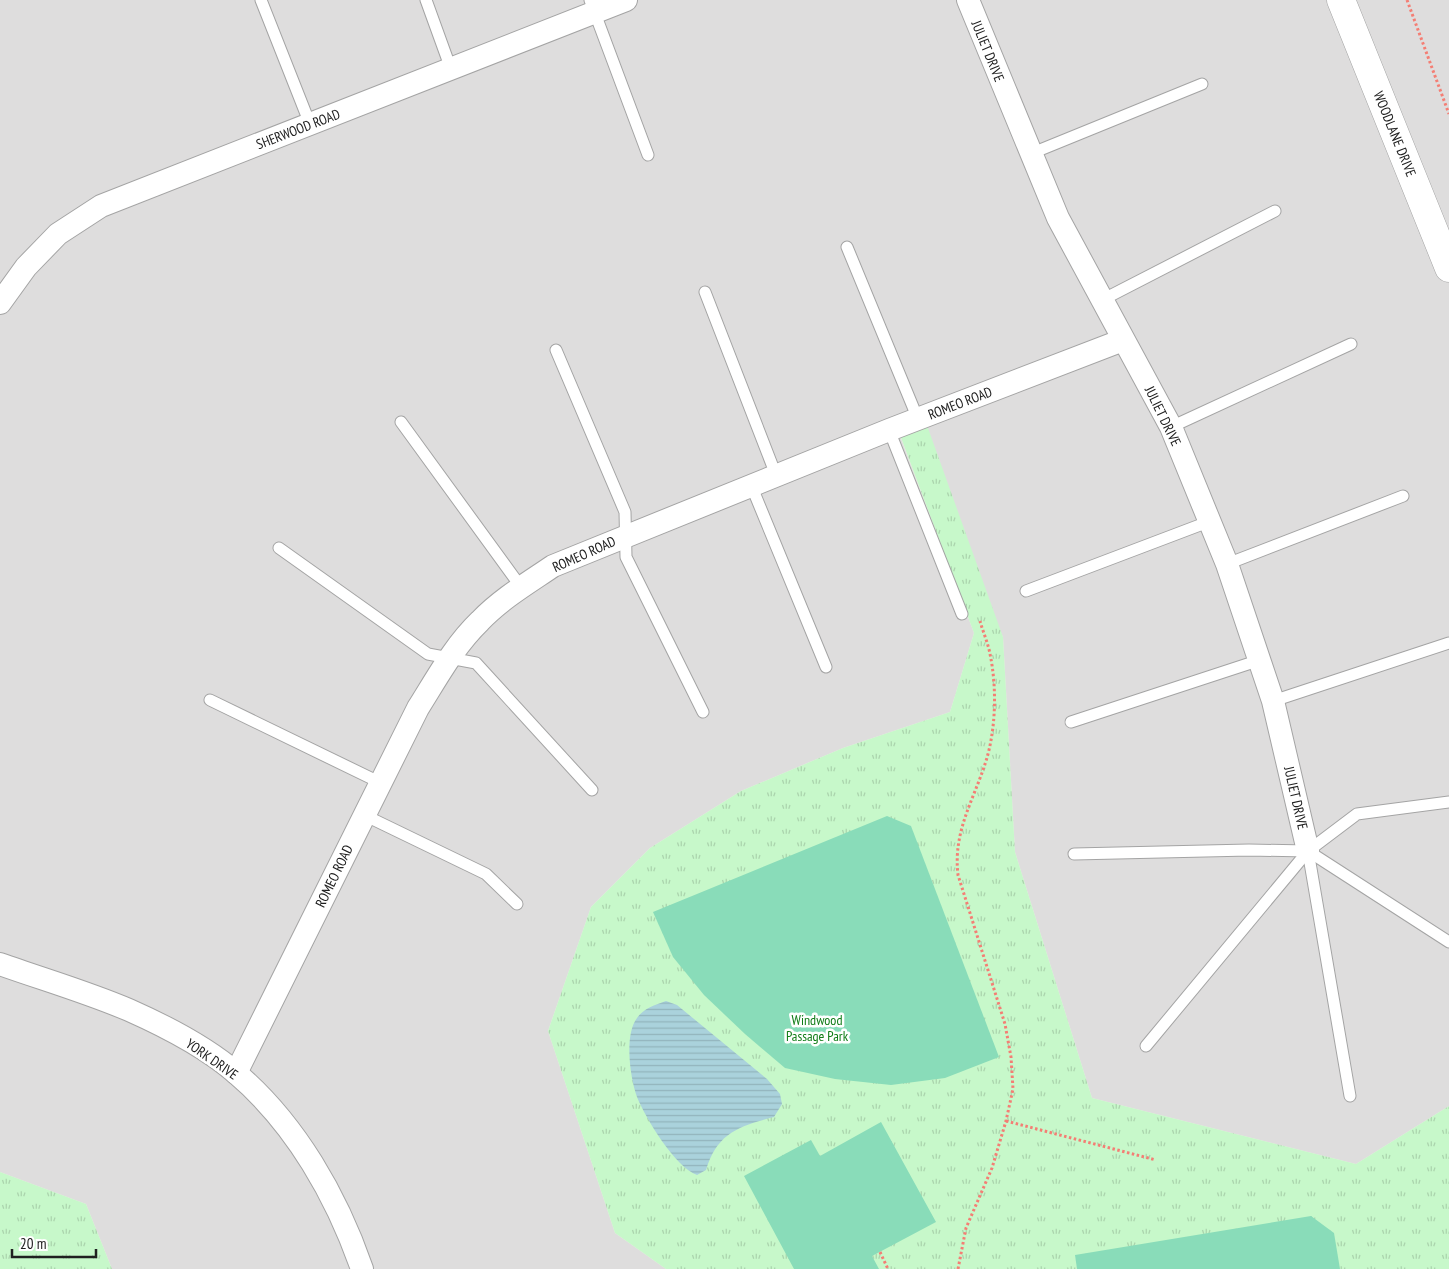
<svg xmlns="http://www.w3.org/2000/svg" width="1449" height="1269" font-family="'PT Sans Narrow',sans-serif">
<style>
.residential{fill:#dedddd}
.park{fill:url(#park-tufts)}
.pitch{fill:#89dcb9}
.water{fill:url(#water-rules)}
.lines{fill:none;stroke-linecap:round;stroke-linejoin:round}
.service-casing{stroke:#a4a4a4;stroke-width:13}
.minor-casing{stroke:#a4a4a4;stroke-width:24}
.tertiary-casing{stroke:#a4a4a4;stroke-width:29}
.path{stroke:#f47e74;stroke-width:3;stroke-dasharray:2.5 2.5;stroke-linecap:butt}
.service{stroke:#fff;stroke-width:11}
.minor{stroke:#fff;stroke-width:22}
.tertiary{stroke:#fff;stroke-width:28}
.labels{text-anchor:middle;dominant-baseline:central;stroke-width:5;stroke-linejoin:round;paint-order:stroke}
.street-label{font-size:14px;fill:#202020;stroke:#fff}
.park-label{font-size:14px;fill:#107c16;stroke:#fff}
</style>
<defs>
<pattern id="park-tufts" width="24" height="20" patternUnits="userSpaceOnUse" patternTransform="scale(1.25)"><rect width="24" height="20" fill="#c7f8ca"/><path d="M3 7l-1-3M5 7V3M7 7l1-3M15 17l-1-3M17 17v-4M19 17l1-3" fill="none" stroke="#abd4ad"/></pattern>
<pattern id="water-rules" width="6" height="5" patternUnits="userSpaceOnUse" patternTransform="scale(1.25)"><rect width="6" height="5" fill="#aad2dc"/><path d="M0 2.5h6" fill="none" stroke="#92b4bc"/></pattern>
</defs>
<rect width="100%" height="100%" fill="#f0ede7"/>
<polygon class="residential" points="0,0 1449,0 1449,1106 1356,1164 1092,1098 1015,852 1003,637 897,428 974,633 950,712 843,748 741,791 650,848 591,907 548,1031 615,1233 666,1269 112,1269 86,1204 0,1172"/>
<g class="park">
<polygon points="924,417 1003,637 1015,852 1092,1098 1356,1164 1449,1106 1449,1269 666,1269 615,1233 548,1031 591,907 650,848 741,791 843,748 950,712 974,633 897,427"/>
<polygon points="0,1172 86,1204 112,1269 0,1269"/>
</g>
<g class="pitch">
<polygon points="887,816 911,826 999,1057 945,1078 891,1085 835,1079 785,1068 745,1034 704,995 673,957 653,912"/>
<polygon points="881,1122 936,1222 872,1256 879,1269 794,1269 744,1176 811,1140 820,1156"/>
<polygon points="1311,1216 1334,1233 1340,1269 1077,1269 1075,1255"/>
</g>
<path class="water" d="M666,1001L677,1005L767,1079L780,1094L782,1104L774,1117C739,1126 717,1133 706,1170L697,1175C675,1167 646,1119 637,1097C630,1078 624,1035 637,1018C644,1008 655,1005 666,1001Z"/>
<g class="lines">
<defs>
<g id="service">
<polyline points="261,0 310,124"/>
<polyline points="426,0 451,69"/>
<polyline points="590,0 648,155"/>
<polyline points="1030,154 1202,84"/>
<polyline points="847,247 918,419"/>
<polyline points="705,292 776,475"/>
<polyline points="1102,300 1275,211"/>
<polyline points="556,350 625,512 626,557 703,712"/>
<polyline points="401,422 521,587"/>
<polyline points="1171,427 1351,344"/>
<polyline points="889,430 962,614"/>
<polyline points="751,485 826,667"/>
<polyline points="279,548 428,654 476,663 592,790"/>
<polyline points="1227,564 1403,496"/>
<polyline points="1026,591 1208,522"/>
<polyline points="210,700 381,783"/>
<polyline points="1273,701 1449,643"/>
<polyline points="1071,722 1260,660"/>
<polyline points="364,815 486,874 517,904"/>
<polyline points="1308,851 1350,1096"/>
<polyline points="1074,854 1249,850 1308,851 1357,814 1449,802"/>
<polyline points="1146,1046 1308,851 1449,942"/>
</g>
<g id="minor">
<polyline points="968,0 1058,218 1171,427 1227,564 1273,701 1308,851"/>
<polyline points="0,303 26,267 58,234 101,206 626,0"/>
<path d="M0,964C42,979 87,992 129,1010C165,1026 206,1047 236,1073C296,1124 337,1197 362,1269"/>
<path d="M236,1073L418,708C437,678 454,646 480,621C501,599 528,583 553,566L889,430L1123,340"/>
</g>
<polyline id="tertiary" points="1341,0 1449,268"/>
</defs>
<use href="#service" class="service-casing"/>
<use href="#minor" class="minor-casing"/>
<use href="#tertiary" class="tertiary-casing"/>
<g class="path">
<polyline points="1407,0 1449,114"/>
<polyline points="1006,1121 1156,1160"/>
<polyline points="880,1252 888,1269"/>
<path d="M958,1269L966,1228L992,1168L1006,1121L1013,1089L1011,1057L1005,1024L958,875C953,831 973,802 986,761C996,729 997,687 990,654C988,643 983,632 980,621"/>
</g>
<use href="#service" class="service"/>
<use href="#minor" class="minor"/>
<use href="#tertiary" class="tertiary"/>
</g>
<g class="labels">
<g class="street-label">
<text transform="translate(988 51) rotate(68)">JULIET DRIVE</text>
<text transform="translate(298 129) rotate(-21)">SHERWOOD ROAD</text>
<text transform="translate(1395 134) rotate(68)">WOODLANE DRIVE</text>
<text transform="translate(960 403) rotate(-21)">ROMEO ROAD</text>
<text transform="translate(1163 416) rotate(64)">JULIET DRIVE</text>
<text transform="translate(584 554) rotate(-24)">ROMEO ROAD</text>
<text transform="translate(1296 798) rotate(77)">JULIET DRIVE</text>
<text transform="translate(334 876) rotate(-64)">ROMEO ROAD</text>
<text transform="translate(212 1059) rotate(35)">YORK DRIVE</text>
</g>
<g class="park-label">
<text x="817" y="1020">Windwood<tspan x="817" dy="16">Passage Park</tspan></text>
</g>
</g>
<path d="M12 1249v8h84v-8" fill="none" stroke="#202020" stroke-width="2.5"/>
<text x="20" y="1249" font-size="15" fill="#202020" stroke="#ffffff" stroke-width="4" paint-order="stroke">20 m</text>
</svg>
